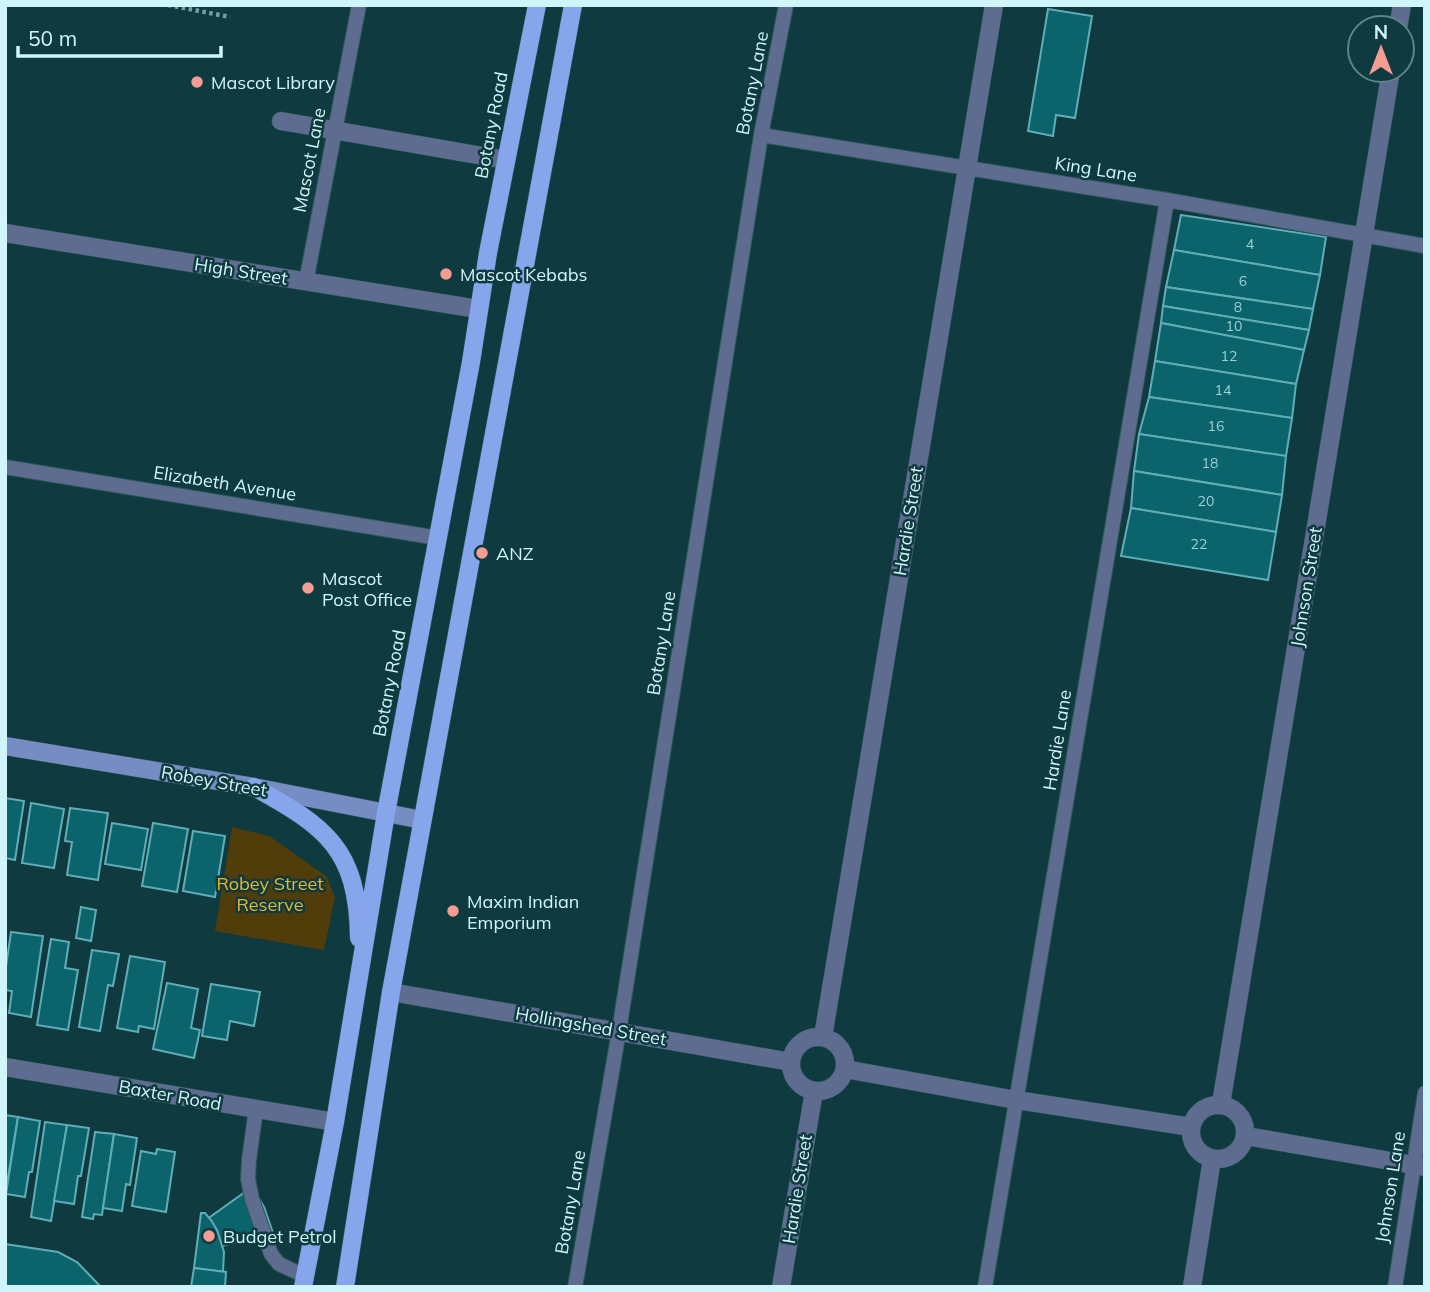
<svg xmlns="http://www.w3.org/2000/svg" width="1430" height="1292" font-family="Mulish,sans-serif">
<style>
.green{fill:#503d0a}
.building{fill:#0b636c;stroke:#60adb7;stroke-width:2}
.lines{fill:none;stroke-linecap:round;stroke-linejoin:round}
.lane-casing{stroke:#2e585d;stroke-width:16}
.street-casing{stroke:#2e585d;stroke-width:19}
.secondary-casing{stroke:#2e585d;stroke-width:19}
.primary-casing{stroke:#2e585d;stroke-width:19}
.path{stroke:#789fa4;stroke-width:4.5;stroke-dasharray:3.5 3.5;stroke-linecap:butt}
.lane{stroke:#5e6d8f;stroke-width:14}
.street{stroke:#5e6d8f;stroke-width:18}
.secondary{stroke:#758dc2;stroke-width:18}
.primary{stroke:#87a5ea;stroke-width:18}
.poi-dot{fill:#f59c93;stroke:#0f3a3f;stroke-width:2.5}
.labels{text-anchor:middle;dominant-baseline:central;stroke-width:5;stroke-linejoin:round;paint-order:stroke}
.number-label{font-size:14px;fill:#9fd0d6}
.poi-label{font-size:18px;fill:#d0f5fa;stroke:#0f3a3f;text-anchor:start}
.street-label{font-size:18px;fill:#d0f5fa;stroke:#0f3a3f}
.park-label{font-size:18px;fill:#ecb727;stroke:#0f3a3f}
</style>
<rect width="100%" height="100%" fill="#0f3a3f"/>
<polygon class="green" points="232,827 269,836 326,876 335,897 324,950 215,931"/>
<g class="building">
<polygon points="1048,9 1092,16 1075,118 1056,115 1053,136 1028,131"/>
<polygon points="1181,215 1326,237 1320,275 1174,250"/>
<polygon points="1174,250 1320,275 1313,309 1166,287"/>
<polygon points="1166,287 1313,309 1309,330 1163,306"/>
<polygon points="1163,306 1309,330 1304,350 1161,323"/>
<polygon points="1161,323 1304,350 1296,384 1155,361"/>
<polygon points="1155,361 1296,384 1292,418 1149,397"/>
<polygon points="1149,397 1292,418 1286,456 1139,434"/>
<polygon points="1139,434 1286,456 1282,495 1134,471"/>
<polygon points="1134,471 1282,495 1276,532 1131,508"/>
<polygon points="1131,508 1276,532 1268,580 1121,556"/>
<polygon points="5,798 24,801 15,860 5,858"/>
<polygon points="31,803 64,809 54,868 22,863"/>
<polygon points="70,808 108,813 98,880 67,875 72,842 65,841"/>
<polygon points="112,823 148,829 141,870 105,864"/>
<polygon points="153,823 188,829 177,892 142,886"/>
<polygon points="193,831 225,836 215,897 183,891"/>
<polygon points="81,907 96,910 91,941 76,938"/>
<polygon points="11,932 43,936 31,1017 9,1013 12,991 5,990 5,973"/>
<polygon points="51,939 69,942 65,968 78,970 68,1030 37,1025"/>
<polygon points="92,950 119,954 113,986 108,985 100,1031 79,1027"/>
<polygon points="130,956 165,962 154,1029 139,1026 138,1032 117,1028"/>
<polygon points="167,983 198,989 191,1028 200,1030 194,1058 153,1049"/>
<polygon points="211,984 260,992 254,1026 230,1021 227,1040 202,1036"/>
<polygon points="5,1115 18,1117 5,1196"/>
<polygon points="18,1117 40,1121 32,1172 29,1172 25,1197 6,1194"/>
<polygon points="45,1122 67,1125 51,1221 31,1217"/>
<polygon points="67,1125 89,1128 81,1176 78,1176 74,1204 54,1201"/>
<polygon points="95,1132 114,1134 102,1215 94,1214 93,1219 82,1217"/>
<polygon points="114,1134 137,1138 130,1185 126,1184 122,1211 103,1208"/>
<polygon points="157,1149 175,1152 166,1212 132,1206 141,1151 156,1154"/>
<polygon points="252,1187 264,1207 273,1233 214,1248 203,1222"/>
<polygon points="201,1213 205,1213 211,1220 217,1230 224,1252 223,1272 194,1268"/>
<polygon points="5,1244 58,1252 77,1262 101,1287 5,1287"/>
<polygon points="194,1268 226,1272 225,1287 191,1287"/>
</g>
<g class="lines">
<defs>
<g id="lane">
<polyline points="761,135 1167,200 1425,246"/>
<polyline points="306,282 359,5"/>
<polyline points="5,467 438,538"/>
<polyline points="256,1109 249,1160 248,1179 252,1199 271,1254 279,1264 305,1276"/>
<polyline points="575,1287 619,1031 761,135 786,5"/>
<polyline points="985,1287 1167,200"/>
<polyline points="1395,1287 1425,1093"/>
</g>
<g id="street">
<polyline points="1398,28 1402,5"/>
<polyline points="281,121 506,160"/>
<polyline points="5,233 478,309"/>
<polyline points="391,992 791,1062"/>
<circle cx="818" cy="1064" r="27"/>
<polyline points="823,1037 994,5"/>
<polyline points="5,1067 335,1122"/>
<polyline points="845,1069 1016,1100 1191,1127"/>
<polyline points="1221,1104 1391,70"/>
<circle cx="1218" cy="1132" r="27"/>
<polyline points="1246,1136 1425,1167"/>
<polyline points="781,1287 814,1091"/>
<polyline points="1192,1287 1212,1159"/>
</g>
<polyline id="secondary" points="5,746 254,787 422,820"/>
<g id="primary">
<path d="M254,787C326,827 358,849 359,938"/>
<polyline points="303,1287 335,1122 386,813 471,362 488,253 537,5"/>
<polyline points="345,1287 391,992 573,5"/>
</g>
</defs>
<use href="#lane" class="lane-casing"/>
<use href="#street" class="street-casing"/>
<use href="#secondary" class="secondary-casing"/>
<use href="#primary" class="primary-casing"/>
<polyline class="path" points="168,5 230,17"/>
<use href="#lane" class="lane"/>
<use href="#street" class="street"/>
<use href="#secondary" class="secondary"/>
<use href="#primary" class="primary"/>
</g>
<g class="poi-dot">
<circle cx="197" cy="82" r="7"/>
<circle cx="446" cy="274" r="7"/>
<circle cx="482" cy="553" r="7"/>
<circle cx="308" cy="588" r="7"/>
<circle cx="453" cy="911" r="7"/>
<circle cx="209" cy="1236" r="7"/>
</g>
<g class="labels">
<g class="number-label">
<text x="1250" y="244">4</text>
<text x="1243" y="281">6</text>
<text x="1238" y="307">8</text>
<text x="1234" y="326">10</text>
<text x="1229" y="356">12</text>
<text x="1223" y="390">14</text>
<text x="1216" y="426">16</text>
<text x="1210" y="463">18</text>
<text x="1206" y="501">20</text>
<text x="1199" y="544">22</text>
</g>
<g class="poi-label">
<text x="211" y="82">Mascot Library</text>
<text x="460" y="274">Mascot Kebabs</text>
<text x="496" y="553">ANZ</text>
<text x="322" y="578">Mascot<tspan x="322" dy="21">Post Office</tspan></text>
<text x="467" y="901">Maxim Indian<tspan x="467" dy="21">Emporium</tspan></text>
<text x="223" y="1236">Budget Petrol</text>
</g>
<g class="street-label">
<text transform="translate(752 83) rotate(-79)">Botany Lane</text>
<text transform="translate(491 125) rotate(-79)">Botany Road</text>
<text transform="translate(309 160) rotate(-79)">Mascot Lane</text>
<text transform="translate(1096 169) rotate(9)">King Lane</text>
<text transform="translate(241 271) rotate(9)">High Street</text>
<text transform="translate(225 483) rotate(9)">Elizabeth Avenue</text>
<text transform="translate(908 521) rotate(-81)">Hardie Street</text>
<text transform="translate(1306 587) rotate(-81)">Johnson Street</text>
<text transform="translate(661 643) rotate(-81)">Botany Lane</text>
<text transform="translate(389 683) rotate(-79)">Botany Road</text>
<text transform="translate(1057 740) rotate(-81)">Hardie Lane</text>
<text transform="translate(214 781) rotate(10)">Robey Street</text>
<text transform="translate(591 1026) rotate(10)">Hollingshed Street</text>
<text transform="translate(170 1095) rotate(10)">Baxter Road</text>
<text transform="translate(1390 1187) rotate(-81)">Johnson Lane</text>
<text transform="translate(797 1189) rotate(-81)">Hardie Street</text>
<text transform="translate(570 1202) rotate(-80)">Botany Lane</text>
</g>
<g class="park-label">
<text x="270" y="883">Robey Street<tspan x="270" dy="21">Reserve</tspan></text>
</g>
</g>
<rect width="1430" height="1292" fill="none" stroke="#d0f5fa" stroke-width="14"/>
<g transform="translate(1381 49)"><circle r="33" fill="#0f3a3f" stroke="#5c858a" stroke-width="2"/>
<path d="M0-5L12 26L0 18L-12 26Z" fill="#f59c93"/>
<text y="-10" font-size="19" font-weight="bold" text-anchor="middle" fill="#d0f5fa">N</text>
</g>
<path d="M18 46v10h203v-10" fill="none" stroke="#d0f5fa" stroke-width="3.5"/>
<text x="28" y="46" font-size="21" fill="#d0f5fa" stroke="#0f3a3f" stroke-width="5" paint-order="stroke">50 m</text>
</svg>
